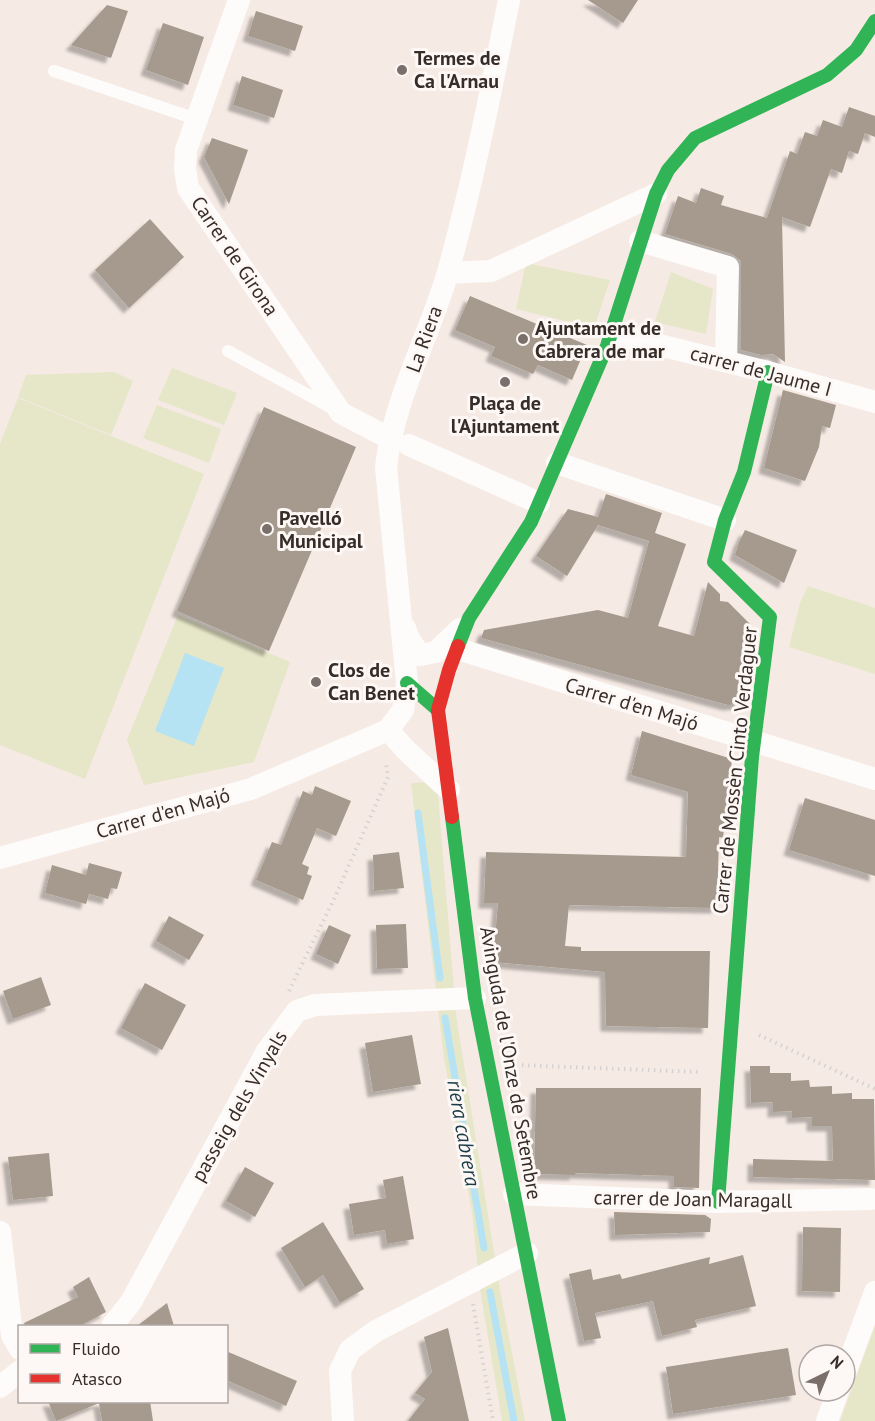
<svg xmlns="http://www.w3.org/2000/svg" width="875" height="1421" font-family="'PT Sans',sans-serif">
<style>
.green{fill:#e6e6c8}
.water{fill:#b6e3f3}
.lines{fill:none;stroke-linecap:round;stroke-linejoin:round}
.stream{stroke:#b6e3f3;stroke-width:7}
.building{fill:#a59a8d;filter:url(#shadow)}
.path{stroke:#d6d2d1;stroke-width:4;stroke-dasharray:1.5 4.5;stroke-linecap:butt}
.lane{stroke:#fefcfb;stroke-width:12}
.street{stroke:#fefcfb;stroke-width:22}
.fast{stroke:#30b455;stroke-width:14}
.jam{stroke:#e5322d;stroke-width:14}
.poi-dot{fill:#7a6f6a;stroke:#fdf8f5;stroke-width:2}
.labels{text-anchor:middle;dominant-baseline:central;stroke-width:6;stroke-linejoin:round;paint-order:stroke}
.poi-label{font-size:20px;font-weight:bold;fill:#372d28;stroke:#fdf8f5;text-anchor:start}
.street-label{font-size:20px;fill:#372d28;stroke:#fdf8f5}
.water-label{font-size:21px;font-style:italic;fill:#1b3c47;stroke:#fdf8f5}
</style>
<defs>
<filter id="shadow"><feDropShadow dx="-5.5" dy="5.5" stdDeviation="1.5" flood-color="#0004"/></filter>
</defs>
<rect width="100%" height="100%" fill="#f6eae4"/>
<g class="green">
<polygon points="526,263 610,280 594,328 516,309"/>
<polygon points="671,272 713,289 706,334 655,322"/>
<polygon points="172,368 237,393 224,425 158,400"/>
<polygon points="114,372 133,381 111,435 18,397 26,375"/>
<polygon points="18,398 204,474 85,779 0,745 0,444"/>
<polygon points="157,405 221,429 209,463 143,438"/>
<polygon points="808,586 875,608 875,674 789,647 800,603"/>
<polygon points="178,615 290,662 254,762 144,785 127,740"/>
<polygon points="437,782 456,1015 500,1290 525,1421 502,1421 480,1289 472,1212 444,1058 411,783"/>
<polygon points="875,1326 875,1421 840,1421"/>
</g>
<polygon class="water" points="185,653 224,668 194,746 155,731"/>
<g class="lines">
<g class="stream">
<polyline points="418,813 440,978"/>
<polyline points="445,1018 484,1248"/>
<polyline points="490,1292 514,1421"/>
</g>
</g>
<g class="building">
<polygon points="588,0 638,0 623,23"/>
<polygon points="107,5 128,11 111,58 71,45"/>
<polygon points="256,11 303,26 295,51 248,36"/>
<polygon points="163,23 204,37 188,85 146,70"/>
<polygon points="242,76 283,90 274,118 233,105"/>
<polygon points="849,107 875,116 875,137 865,133 858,154 849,151 842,173 831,169 810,227 782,217 785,362 773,354 761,355 741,350 741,261 732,254 665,234 678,196 696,203 701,188 724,196 721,205 767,218 790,151 797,154 805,132 817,136 823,120 842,127"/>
<polygon points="212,138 248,150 229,204 204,157"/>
<polygon points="150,219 184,257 129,308 95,270"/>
<polygon points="470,296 587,345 572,380 538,365 533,374 491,356 495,347 455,330"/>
<polygon points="783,390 836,405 830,428 822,426 819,447 805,481 764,468"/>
<polygon points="264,407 356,447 269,651 177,611"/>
<polygon points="606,494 662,513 655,533 686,544 658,626 694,636 708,582 720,594 720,601 728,602 750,624 740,704 728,705 481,638 484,630 598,610 628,618 649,541 598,525 567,576 536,556 568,509 598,517"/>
<polygon points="745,530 797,550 784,583 735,555 739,542"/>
<polygon points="642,731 732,759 723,838 719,837 717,908 569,905 565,946 581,947 581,951 710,951 708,1028 606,1026 605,972 493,962 498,903 484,903 486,852 686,857 688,792 631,775"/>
<polygon points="315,786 351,801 336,836 317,828 302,864 309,867 307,874 312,876 303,900 256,880 272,842 281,845 303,791 312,795"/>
<polygon points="805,798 875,820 875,876 789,850"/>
<polygon points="399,852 404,888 374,891 373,855"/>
<polygon points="89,863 122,872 117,889 111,888 108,899 89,894 86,904 45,893 52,865 86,875"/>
<polygon points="169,916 204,935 189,960 156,941"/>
<polygon points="406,924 408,968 377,969 376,925"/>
<polygon points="329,925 351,935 338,964 316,954"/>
<polygon points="41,977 51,1005 13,1019 3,991"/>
<polygon points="145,983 186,1005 162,1050 121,1028"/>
<polygon points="412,1035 421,1084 373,1092 365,1043"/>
<polygon points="750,1066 770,1066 770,1073 791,1073 791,1081 809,1080 810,1087 832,1086 832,1094 852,1093 852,1099 874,1099 875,1180 753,1177 753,1159 833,1161 832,1126 812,1126 812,1117 792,1118 792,1111 773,1112 773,1102 751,1103"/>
<polygon points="536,1088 701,1088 699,1188 674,1187 674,1176 575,1173 575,1175 534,1174"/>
<polygon points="49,1153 53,1196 13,1200 8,1157"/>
<polygon points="245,1167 274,1183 255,1217 226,1201"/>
<polygon points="403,1176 414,1239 387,1244 385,1230 354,1235 349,1204 386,1198 383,1180"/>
<polygon points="614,1212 705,1215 711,1219 710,1232 615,1235"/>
<polygon points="323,1222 364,1289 340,1303 323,1275 305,1287 281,1248"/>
<polygon points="803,1227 841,1228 840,1292 802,1291"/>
<polygon points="743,1255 756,1306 695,1320 697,1327 662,1336 653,1301 595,1313 601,1338 584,1341 569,1274 591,1269 593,1280 620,1274 622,1279 710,1257 709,1264"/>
<polygon points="89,1277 106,1312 80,1326 25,1326 24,1323 78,1297 73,1287"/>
<polygon points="167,1303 174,1326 137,1326"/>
<polygon points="448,1328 469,1421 408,1421 425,1399 415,1393 432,1372 424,1337"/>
<polygon points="788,1348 796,1395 673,1414 666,1367"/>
<polygon points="226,1351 297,1381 286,1406 226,1380"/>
<polygon points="48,1401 150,1401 153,1421 102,1421 99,1403 56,1421"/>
</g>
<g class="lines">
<g class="path">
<polyline points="289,991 335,897 388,777 386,763"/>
<polyline points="759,1035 875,1089"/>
<polyline points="516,1065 700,1072"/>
<polyline points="473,1304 493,1421"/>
</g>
<g class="lane">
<polyline points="54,71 196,119"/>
<polyline points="228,351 332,408"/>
</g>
<g class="street">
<polyline points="239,0 186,150 185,169 188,188 341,413 389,438"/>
<polyline points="640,241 728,267 726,361"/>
<polyline points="448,273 491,271 656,194"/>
<polyline points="611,333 768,372 875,402"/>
<polyline points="409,445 539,503"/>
<polyline points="557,463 725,520"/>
<polyline points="405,628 409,639 420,655 436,652 460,629"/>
<polyline points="458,649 875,779"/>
<path d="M388,730L403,710L407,683L386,467C394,398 429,337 448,272C473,182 491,91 509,0"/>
<polyline points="388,730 406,750 449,790"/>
<polyline points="0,858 251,789 388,730"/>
<polyline points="514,1194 718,1202 871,1199"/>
<polyline points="0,1232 12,1335 20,1349"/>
<polyline points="112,1326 131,1302 267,1051 297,1011 315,1005 475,998"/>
<polyline points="845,1373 875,1292"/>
<polyline points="0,1387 20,1371"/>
<polyline points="343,1421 340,1371 350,1350 376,1331 527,1253"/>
<polyline points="827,1421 838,1391"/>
</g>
<g class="fast">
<polyline points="458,646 469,618 531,522 607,346 656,194 668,170 695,138 827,75 856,50 875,21"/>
<polyline points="407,683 438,710"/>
<polyline points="452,817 475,998 559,1421"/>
<polyline points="718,1202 752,757 770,617 714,562 725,520 744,472 768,372"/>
</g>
<polyline class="jam" points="452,817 438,710 449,670 458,646"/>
</g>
<g class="poi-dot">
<circle cx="402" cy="70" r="6"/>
<circle cx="523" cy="339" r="6"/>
<circle cx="505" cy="382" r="6"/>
<circle cx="267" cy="529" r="6"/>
<circle cx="316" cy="682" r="6"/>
</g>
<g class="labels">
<g class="poi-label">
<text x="414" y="58">Termes de<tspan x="414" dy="23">Ca l'Arnau</tspan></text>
<text x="535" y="328">Ajuntament de<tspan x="535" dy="23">Cabrera de mar</tspan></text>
<text x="505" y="403" text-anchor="middle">Plaça de<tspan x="505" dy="23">l'Ajuntament</tspan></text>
<text x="279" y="518">Pavelló<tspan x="279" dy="23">Municipal</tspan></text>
<text x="328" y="670">Clos de<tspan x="328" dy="23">Can Benet</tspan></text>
</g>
<g class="street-label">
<text transform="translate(235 256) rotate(56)">Carrer de Girona</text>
<text transform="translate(424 339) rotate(-70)">La Riera</text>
<text transform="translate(761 371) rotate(15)">carrer de Jaume I</text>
<text transform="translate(632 704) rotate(17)">Carrer d'en Majó</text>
<text transform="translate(735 770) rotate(-84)">Carrer de Mossèn Cinto Verdaguer</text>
<text transform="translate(163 813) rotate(-16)">Carrer d'en Majó</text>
<text transform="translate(511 1063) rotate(80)">Avinguda de l'Onze de Setembre</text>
<text transform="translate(239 1106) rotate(-60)">passeig dels Vinyals</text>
<text transform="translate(693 1199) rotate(1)">carrer de Joan Maragall</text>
</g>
<g class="water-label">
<text transform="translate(464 1133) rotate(80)">riera cabrera</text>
</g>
</g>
<rect x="18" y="1325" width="210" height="78" fill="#fdf8f5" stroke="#aea7a3" stroke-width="1.5"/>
<rect x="30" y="1344" width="30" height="9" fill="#30b455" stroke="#aea7a3" stroke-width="1.5"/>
<text x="72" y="1355" font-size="18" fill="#372d28">Fluido</text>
<rect x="30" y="1374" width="30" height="9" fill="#e5322d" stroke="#aea7a3" stroke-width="1.5"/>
<text x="72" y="1385" font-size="18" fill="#372d28">Atasco</text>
<g transform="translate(827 1373) rotate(43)"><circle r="28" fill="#fdf8f5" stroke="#aea7a3" stroke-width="1.5"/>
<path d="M0-4.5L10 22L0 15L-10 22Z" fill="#7a6f6a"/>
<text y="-9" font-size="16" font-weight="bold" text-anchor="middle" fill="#372d28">N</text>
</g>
</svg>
